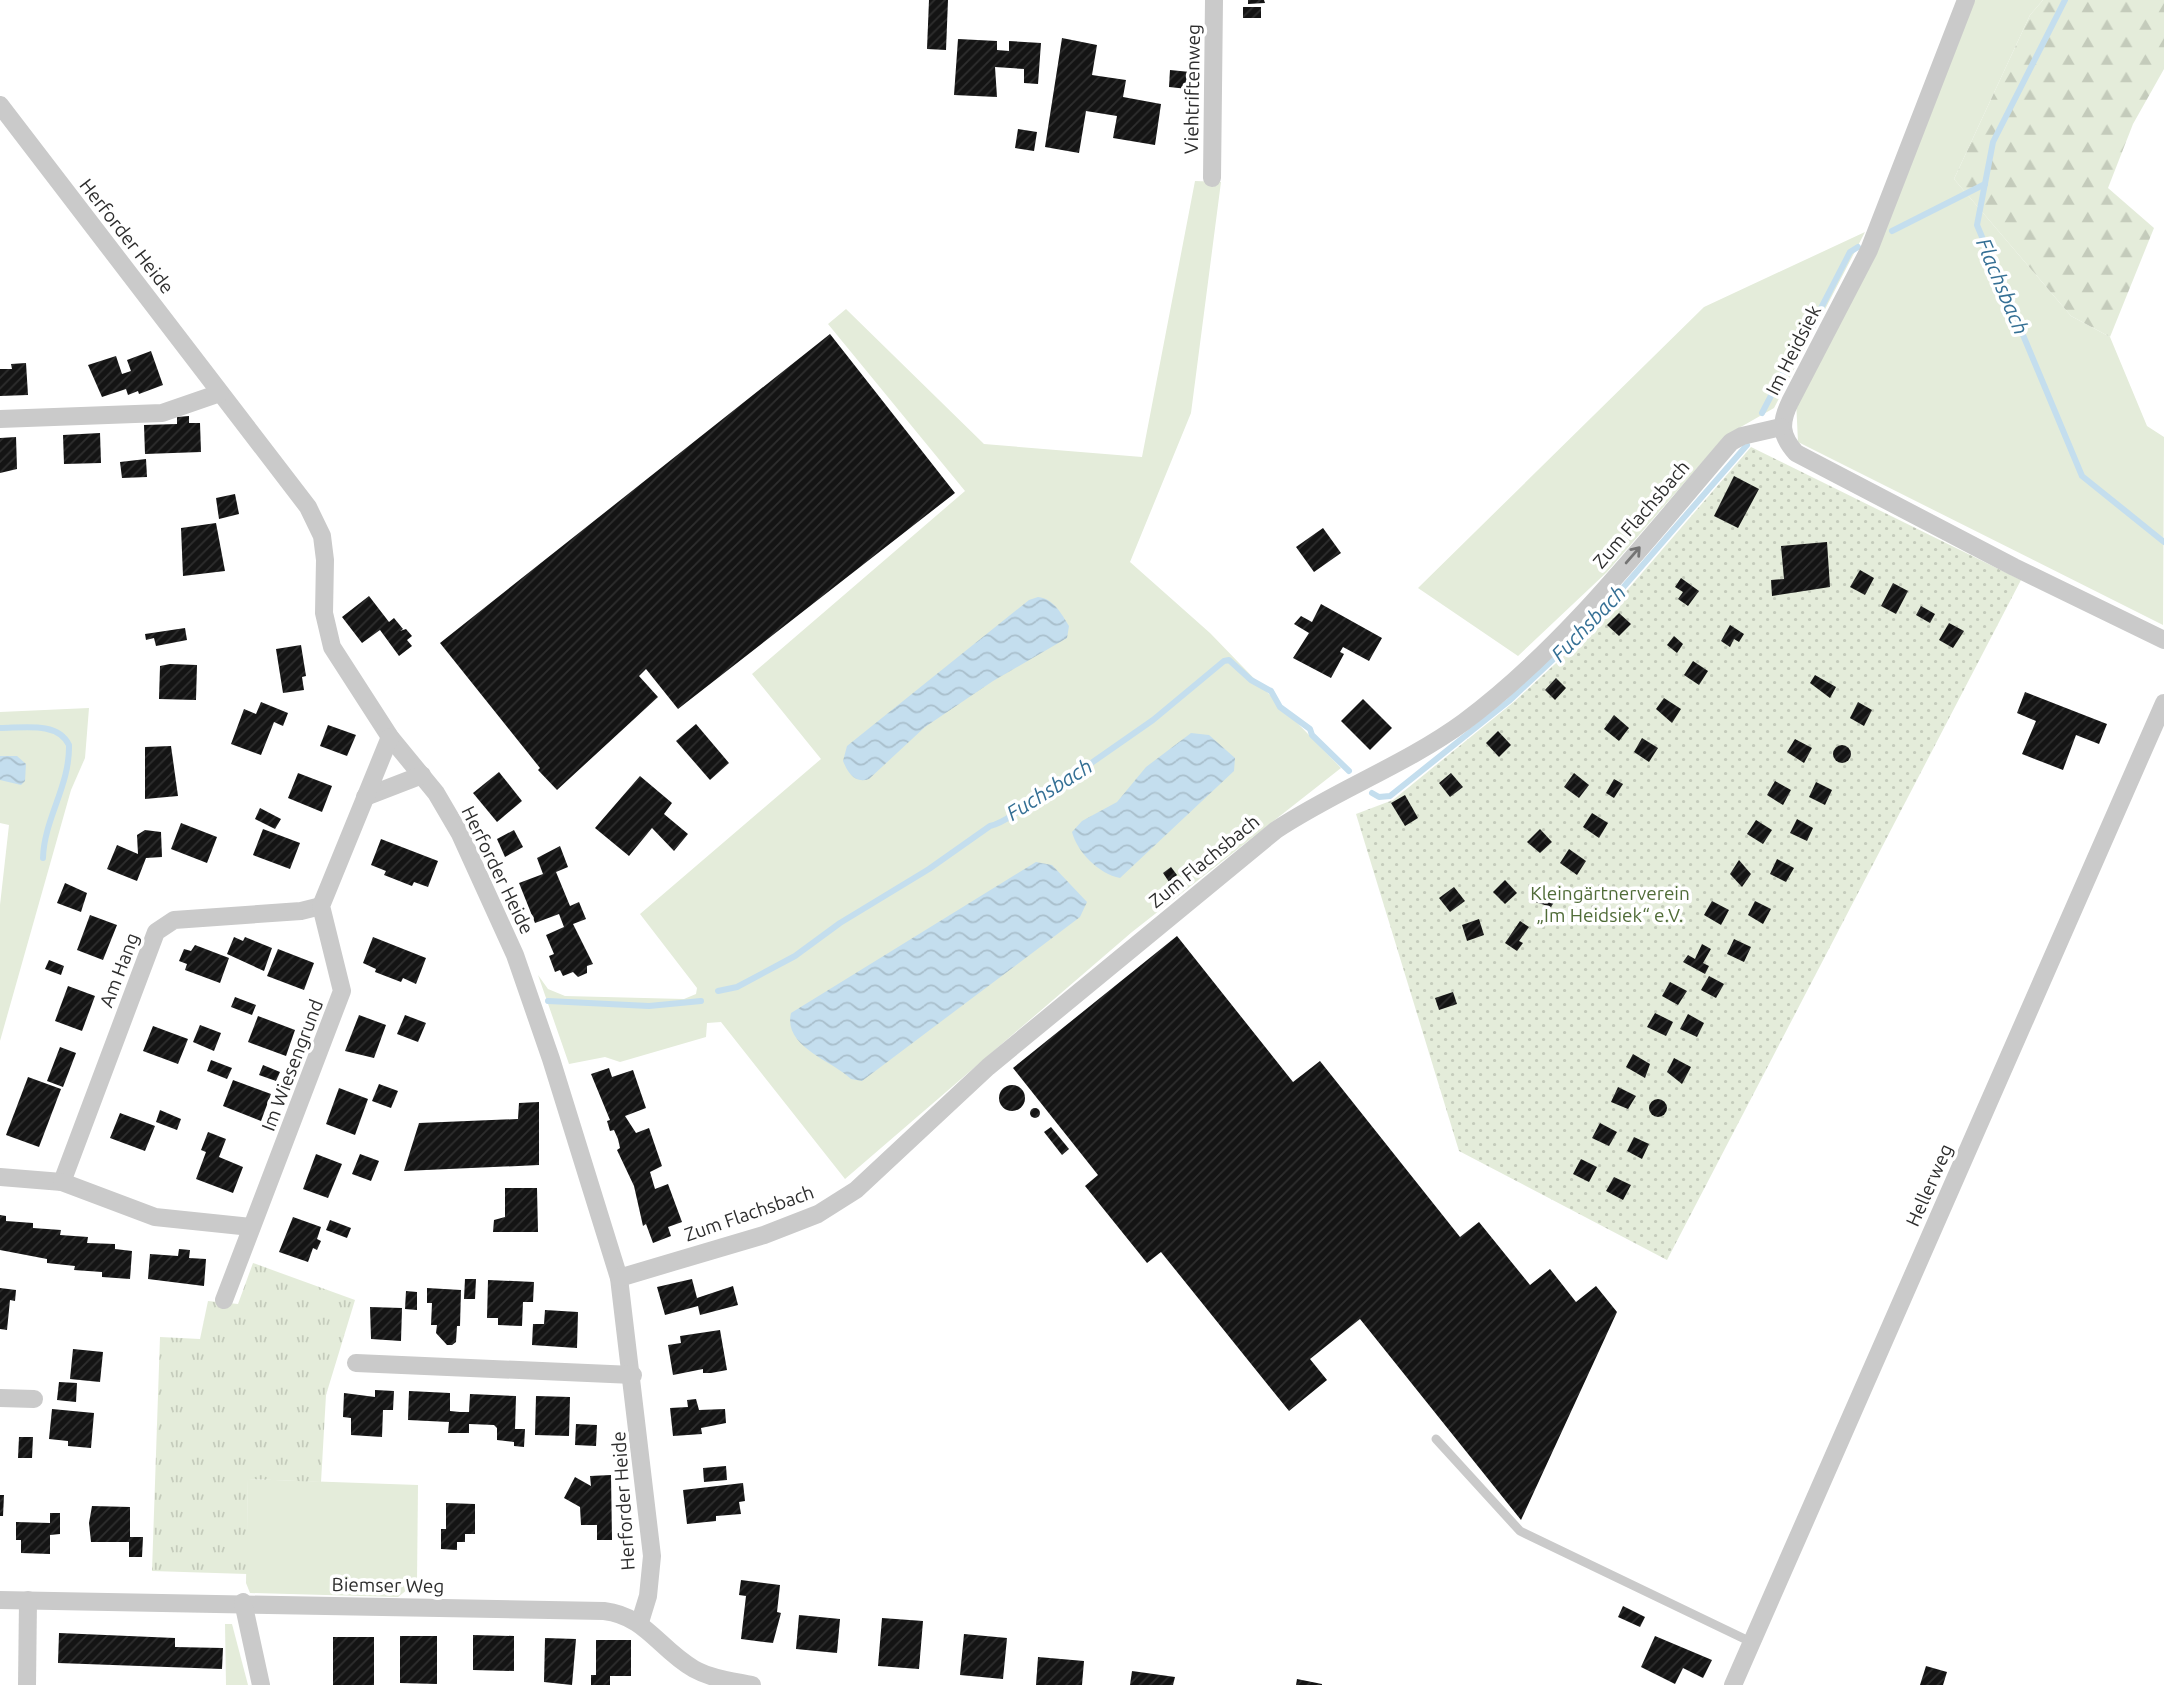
<svg xmlns="http://www.w3.org/2000/svg" width="2164" height="1685" font-family="Ubuntu,sans-serif">
<style>
.grass{fill:#e4ecda}
.forest{fill:url(#forest-firs)}
.park{fill:url(#park-tufts)}
.garden{fill:url(#garden-dots)}
.water{fill:url(#water-waves)}
.lines{fill:none;stroke-linecap:round;stroke-linejoin:round}
.stream{stroke:#c4deee;stroke-width:6}
.building{fill:url(#building-hatch)}
.lane{stroke:#cacaca;stroke-width:9}
.street{stroke:#cacaca;stroke-width:18}
.oneway{stroke:#747474}
.labels{text-anchor:middle;dominant-baseline:central;stroke-width:7;stroke-linejoin:round;paint-order:stroke}
.street-label{font-size:19px;fill:#2d2d2d;stroke:#fff}
.park-label{font-size:19px;fill:#506c38;stroke:#fff}
.water-label{font-size:21px;font-style:italic;fill:#357095;stroke:#fff}
</style>
<defs>
<pattern id="forest-firs" width="22" height="20" patternUnits="userSpaceOnUse" patternTransform="scale(1.75)"><rect width="22" height="20" fill="#e4ecda"/><path d="M5 1l3.5 6h-7zM16 11l3.5 6h-7z" fill="#c4cbbb"/></pattern>
<pattern id="park-tufts" width="24" height="20" patternUnits="userSpaceOnUse" patternTransform="scale(1.75)"><rect width="24" height="20" fill="#e4ecda"/><path d="M3 7l-1-3M5 7V3M7 7l1-3M15 17l-1-3M17 17v-4M19 17l1-3" fill="none" stroke="#c4cbbb"/></pattern>
<pattern id="garden-dots" width="8" height="8" patternUnits="userSpaceOnUse" patternTransform="scale(1.75)"><rect width="8" height="8" fill="#e4ecda"/><path d="M2 2h.1M6 6h.1" fill="none" stroke="#c4cbbb" stroke-width="1.8" stroke-linecap="round"/></pattern>
<pattern id="water-waves" width="16" height="10" patternUnits="userSpaceOnUse" patternTransform="scale(1.75)"><rect width="16" height="10" fill="#c4deee"/><path d="M0 5q4-4 8 0t8 0" fill="none" stroke="#a9bfcc"/></pattern>
<pattern id="building-hatch" width="6" height="6" patternUnits="userSpaceOnUse" patternTransform="scale(1.75)"><rect width="6" height="6" fill="#141414"/><path d="M-1 1l2-2M0 6l6-6M5 7l2-2" fill="none" stroke="#2e2e2e"/></pattern>
</defs>
<rect width="100%" height="100%" fill="#fff"/>
<g class="grass">
<polygon points="1974,0 2043,0 2030,15 1954,179 2071,316 2110,337 2147,426 2164,437 2163,625 1798,442 1796,400"/>
<polygon points="1195,181 1221,182 1191,413 1130,562 1210,633 1341,768 1132,932 845,1179 721,1022 707,1023 706,1037 620,1062 605,1057 569,1064 538,975 548,989 565,996 684,999 696,994 697,988 640,914 821,759 752,674 965,491 828,324 846,309 984,444 1142,457"/>
<polygon points="1865,232 1774,408 1725,436 1607,572 1518,656 1418,588 1704,307"/>
<polygon points="89,708 85,758 71,790 0,1041 0,905 9,825 0,823 0,712"/>
<polygon points="248,1479 418,1485 417,1582 398,1597 250,1593 246,1583"/>
<polygon points="225,1624 232,1624 248,1685 226,1685"/>
</g>
<polygon class="forest" points="2043,0 2164,0 2164,69 2133,124 2108,188 2154,228 2110,337 2071,316 1954,179 2030,15"/>
<polygon class="park" points="253,1263 355,1300 326,1395 321,1482 248,1479 247,1574 152,1571 160,1337 200,1339 208,1301 238,1304"/>
<polygon class="garden" points="1751,447 2021,580 1667,1260 1459,1151 1356,814 1393,800 1515,701 1597,625"/>
<g class="water">
<path d="M1038,597C1054,599 1061,613 1069,626L1067,638L993,681L925,727L869,779C855,784 848,773 843,761L847,746L1029,600Z"/>
<path d="M1191,733L1209,735L1235,758L1234,771L1120,878C1099,874 1077,852 1072,832L1082,821L1117,802L1146,767Z"/>
<polygon points="0,756 17,756 26,764 25,781 21,785 0,780"/>
<path d="M1036,862L1052,865L1087,902L1080,917L862,1081L851,1079C831,1060 783,1047 791,1013Z"/>
</g>
<g class="lines">
<g class="stream">
<polyline points="2065,0 1993,142 1977,225 2082,476 2164,542"/>
<polyline points="1892,231 1985,184"/>
<polyline points="1762,413 1808,325 1819,312 1850,252 1858,247"/>
<path d="M0,728C22,728 58,721 69,745C70,786 44,819 43,858"/>
<polyline points="1372,793 1379,797 1390,796 1509,701 1594,621 1747,445"/>
<path d="M718,991L737,987L795,956L840,923L929,869L990,826C1007,822 1018,809 1034,803L1153,720L1224,661L1229,660L1251,680L1271,691L1280,707L1310,729L1312,735L1349,771"/>
<polyline points="548,1001 649,1006 701,1001"/>
</g>
</g>
<g class="building">
<polygon points="929,0 948,0 946,50 927,49"/>
<polygon points="1248,0 1264,0 1265,3 1248,4"/>
<rect x="1243" y="7" width="18" height="11"/>
<polygon points="1062,38 1097,45 1092,75 1126,80 1123,97 1161,104 1155,145 1113,138 1117,116 1086,111 1079,153 1045,147"/>
<polygon points="958,39 997,41 997,50 1009,51 1009,41 1041,43 1038,84 1024,83 1024,69 995,67 997,97 954,95"/>
<polygon points="1170,70 1190,72 1188,89 1169,87"/>
<polygon points="1018,129 1037,132 1034,151 1015,148"/>
<polygon points="830,334 955,493 678,709 646,669 639,676 658,697 557,790 538,770 540,768 440,643"/>
<polygon points="151,351 163,385 139,394 138,391 128,395 126,389 102,397 88,365 116,356 122,374 131,371 127,360"/>
<polygon points="26,363 28,395 0,396 0,369 12,369 11,364"/>
<polygon points="189,416 189,423 200,423 201,452 145,454 144,425 177,424 177,417"/>
<polygon points="100,433 101,463 64,464 63,435"/>
<polygon points="16,437 17,469 0,473 0,438"/>
<polygon points="146,459 147,477 122,478 120,462"/>
<polygon points="1734,476 1759,489 1738,528 1714,516"/>
<polygon points="235,494 239,514 219,519 216,498"/>
<polygon points="216,523 225,571 183,576 181,528"/>
<polygon points="1323,528 1341,553 1314,572 1296,547"/>
<polygon points="1827,542 1830,587 1772,596 1771,580 1784,579 1781,546"/>
<polygon points="1860,570 1874,578 1865,595 1850,587"/>
<polygon points="1681,578 1699,591 1688,606 1678,599 1683,592 1675,587"/>
<polygon points="1893,583 1908,591 1896,614 1881,606"/>
<polygon points="369,596 389,622 394,618 403,629 400,631 406,629 412,636 407,640 412,646 399,656 380,630 362,643 342,617"/>
<polygon points="1321,604 1382,638 1369,661 1343,647 1340,652 1344,654 1331,678 1293,658 1309,633 1294,624 1301,616 1312,622"/>
<polygon points="1921,606 1935,614 1930,623 1916,615"/>
<polygon points="1619,613 1631,624 1619,636 1607,625"/>
<polygon points="1949,623 1964,631 1953,648 1939,640"/>
<polygon points="1730,625 1744,634 1739,642 1734,639 1730,647 1721,641"/>
<polygon points="185,628 187,640 156,646 154,638 146,640 145,634"/>
<polygon points="1674,636 1683,644 1677,653 1667,645"/>
<polygon points="301,645 306,676 302,677 304,690 283,693 276,649"/>
<polygon points="1693,661 1708,671 1699,685 1684,675"/>
<polygon points="170,664 197,665 196,700 159,699 160,666"/>
<polygon points="1815,675 1836,687 1830,698 1810,683"/>
<polygon points="1556,678 1566,688 1555,700 1545,690"/>
<polygon points="2025,692 2107,724 2099,744 2076,735 2063,770 2022,754 2036,721 2017,713"/>
<polygon points="1664,698 1681,709 1672,723 1656,709"/>
<polygon points="1363,699 1392,728 1370,750 1341,721"/>
<polygon points="261,702 288,713 283,726 274,722 261,755 231,744 244,709 256,714"/>
<polygon points="1858,702 1872,710 1864,726 1850,718"/>
<polygon points="1614,715 1629,728 1619,741 1604,729"/>
<polygon points="696,724 729,763 710,780 676,741"/>
<polygon points="328,725 356,735 347,756 320,746"/>
<polygon points="1498,731 1511,745 1499,757 1486,743"/>
<polygon points="1642,738 1658,748 1649,762 1634,752"/>
<polygon points="1795,739 1812,748 1804,763 1787,752"/>
<circle cx="1842" cy="754" r="9"/>
<polygon points="171,746 178,796 145,799 145,747"/>
<polygon points="499,772 522,801 497,822 473,793"/>
<polygon points="298,773 332,786 322,812 288,798"/>
<polygon points="1451,773 1463,787 1450,797 1439,783"/>
<polygon points="1574,773 1589,785 1579,798 1564,787"/>
<polygon points="640,776 672,803 664,814 688,834 674,851 652,828 629,856 595,828"/>
<polygon points="1614,779 1623,784 1614,798 1606,793"/>
<polygon points="1775,781 1791,790 1783,805 1767,795"/>
<polygon points="1816,782 1832,790 1825,805 1809,797"/>
<polygon points="1405,795 1418,818 1405,826 1391,803"/>
<polygon points="260,808 281,819 275,829 255,819"/>
<polygon points="1592,813 1608,823 1599,838 1583,827"/>
<polygon points="1797,819 1813,828 1807,841 1790,833"/>
<polygon points="1756,820 1772,830 1763,844 1747,834"/>
<polygon points="181,823 217,837 207,863 171,849"/>
<polygon points="263,829 300,843 290,869 253,855"/>
<polygon points="1540,829 1552,842 1540,853 1527,842"/>
<polygon points="145,830 161,832 162,857 146,858 137,881 107,869 117,845 138,854 137,835"/>
<polygon points="514,830 523,847 505,857 497,839"/>
<polygon points="381,839 438,861 428,887 414,882 412,886 384,875 386,871 371,865"/>
<polygon points="560,846 568,867 556,872 570,906 579,902 586,919 573,924 593,964 587,966 587,973 578,977 573,972 563,976 560,970 555,972 549,956 554,954 546,935 564,927 559,914 535,923 519,883 543,874 537,858"/>
<polygon points="1569,849 1586,861 1577,875 1560,863"/>
<polygon points="1777,859 1794,868 1786,882 1770,874"/>
<polygon points="1739,860 1751,874 1742,887 1730,874"/>
<polygon points="1171,867 1177,875 1169,882 1163,873"/>
<polygon points="1505,880 1517,893 1505,904 1493,892"/>
<polygon points="65,883 87,893 81,912 57,903"/>
<polygon points="1454,887 1465,901 1450,912 1439,898"/>
<polygon points="1544,888 1558,896 1551,907 1535,902"/>
<polygon points="1712,901 1729,910 1721,925 1704,915"/>
<polygon points="1755,901 1771,909 1763,924 1748,915"/>
<polygon points="90,915 117,925 103,960 77,950"/>
<polygon points="1479,919 1484,935 1467,941 1462,925"/>
<polygon points="1520,921 1529,927 1519,941 1523,943 1517,951 1505,943"/>
<polygon points="1177,936 1293,1082 1320,1061 1460,1237 1479,1222 1530,1285 1550,1269 1576,1302 1596,1286 1617,1312 1521,1520 1360,1319 1310,1359 1327,1380 1289,1411 1161,1252 1147,1263 1085,1186 1098,1175 1013,1068"/>
<polygon points="234,937 243,941 245,937 272,948 264,971 227,954"/>
<polygon points="373,937 426,958 416,984 403,978 401,982 375,972 376,969 363,963"/>
<polygon points="1734,939 1751,947 1744,962 1727,954"/>
<polygon points="1702,944 1711,949 1703,963 1709,966 1705,974 1683,962 1688,955 1695,959"/>
<polygon points="195,945 229,958 220,983 185,970 187,964 179,961 184,949 191,951"/>
<polygon points="278,949 314,963 304,990 267,976"/>
<polygon points="49,960 64,966 61,975 45,969"/>
<polygon points="1709,976 1724,984 1716,998 1701,990"/>
<polygon points="1670,982 1687,991 1678,1005 1662,996"/>
<polygon points="68,986 95,996 82,1031 55,1021"/>
<polygon points="1453,992 1457,1004 1439,1010 1435,998"/>
<polygon points="235,997 256,1005 252,1015 231,1007"/>
<polygon points="1655,1013 1673,1022 1666,1036 1647,1027"/>
<polygon points="1688,1014 1704,1023 1697,1037 1680,1029"/>
<polygon points="359,1015 386,1025 374,1058 345,1051"/>
<polygon points="405,1015 426,1023 418,1042 397,1034"/>
<polygon points="258,1016 295,1030 286,1056 248,1042"/>
<polygon points="200,1025 221,1033 214,1051 193,1042"/>
<polygon points="153,1026 188,1039 178,1064 143,1051"/>
<polygon points="60,1047 76,1053 63,1087 47,1081"/>
<polygon points="1633,1054 1650,1064 1645,1078 1626,1067"/>
<polygon points="1674,1058 1691,1067 1682,1084 1667,1072"/>
<polygon points="211,1060 232,1068 227,1079 207,1071"/>
<polygon points="263,1065 280,1072 276,1081 259,1075"/>
<polygon points="609,1068 612,1077 633,1070 646,1108 625,1116 636,1133 649,1128 662,1166 650,1172 655,1189 668,1184 682,1222 668,1227 671,1236 653,1243 646,1224 643,1226 634,1186 617,1150 620,1148 618,1139 614,1130 610,1131 607,1121 610,1120 591,1074"/>
<polygon points="28,1077 61,1089 39,1147 6,1135"/>
<polygon points="233,1080 271,1094 261,1121 223,1106"/>
<polygon points="379,1084 398,1091 391,1108 372,1101"/>
<circle cx="1012" cy="1098" r="13"/>
<polygon points="1618,1087 1636,1096 1628,1109 1611,1102"/>
<polygon points="339,1088 368,1099 355,1135 326,1124"/>
<circle cx="1658" cy="1108" r="9"/>
<polygon points="539,1102 539,1165 404,1171 419,1123 518,1119 519,1103"/>
<circle cx="1035" cy="1113" r="5"/>
<polygon points="160,1110 181,1119 177,1130 156,1122"/>
<polygon points="120,1113 155,1126 145,1151 110,1138"/>
<polygon points="1600,1123 1617,1132 1609,1146 1592,1138"/>
<polygon points="1051,1127 1069,1149 1062,1155 1044,1132"/>
<polygon points="208,1132 226,1139 219,1157 243,1167 233,1193 196,1179 206,1152 201,1150"/>
<polygon points="1634,1137 1649,1144 1642,1159 1627,1151"/>
<polygon points="316,1154 342,1164 328,1198 303,1189"/>
<polygon points="360,1154 379,1161 371,1181 352,1174"/>
<polygon points="1581,1159 1597,1167 1589,1182 1573,1174"/>
<polygon points="1614,1177 1631,1185 1623,1200 1606,1191"/>
<polygon points="505,1188 537,1188 538,1232 493,1232 494,1220 505,1217"/>
<polygon points="0,1215 6,1216 6,1221 33,1223 33,1228 61,1230 60,1235 88,1237 87,1243 115,1244 115,1249 132,1251 130,1279 102,1277 102,1272 74,1270 75,1266 47,1263 47,1259 0,1250"/>
<polygon points="293,1217 321,1227 317,1239 321,1241 317,1250 313,1248 308,1262 279,1252"/>
<polygon points="330,1220 351,1228 347,1238 326,1230"/>
<polygon points="179,1249 190,1250 189,1258 206,1259 204,1286 148,1279 150,1254 178,1256"/>
<polygon points="465,1279 476,1279 475,1299 464,1299"/>
<polygon points="692,1279 697,1298 733,1286 738,1305 700,1315 698,1306 665,1315 657,1287"/>
<polygon points="488,1280 534,1282 533,1302 523,1302 522,1326 498,1325 498,1318 487,1318"/>
<polygon points="0,1288 16,1290 15,1301 10,1300 7,1330 0,1329"/>
<polygon points="427,1288 461,1290 460,1326 457,1326 456,1342 452,1345 447,1345 436,1333 437,1325 431,1325 432,1303 427,1303"/>
<polygon points="406,1291 417,1292 417,1310 405,1309"/>
<polygon points="370,1307 402,1308 401,1341 371,1339"/>
<polygon points="545,1310 578,1312 577,1348 532,1345 533,1324 544,1324"/>
<polygon points="720,1330 727,1370 711,1373 703,1373 703,1369 673,1375 668,1345 681,1343 680,1336"/>
<polygon points="73,1349 103,1352 100,1382 70,1379"/>
<polygon points="59,1382 77,1383 76,1402 57,1400"/>
<polygon points="375,1390 394,1391 393,1410 383,1410 382,1437 351,1435 351,1418 343,1417 344,1393 375,1397"/>
<polygon points="409,1391 450,1393 450,1411 460,1412 469,1412 470,1394 516,1396 515,1429 525,1429 524,1447 514,1446 514,1442 497,1440 497,1428 494,1425 469,1424 469,1433 448,1433 449,1422 408,1420"/>
<polygon points="536,1396 570,1397 569,1436 535,1435"/>
<polygon points="696,1399 699,1410 725,1409 726,1423 701,1428 702,1434 673,1436 670,1408 688,1407 687,1400"/>
<polygon points="52,1409 94,1413 91,1448 68,1446 68,1441 49,1439"/>
<polygon points="576,1424 597,1425 596,1446 575,1445"/>
<polygon points="19,1437 33,1437 32,1458 18,1458"/>
<polygon points="726,1466 727,1480 704,1482 703,1468"/>
<polygon points="611,1475 612,1540 597,1540 597,1525 581,1525 580,1507 564,1498 575,1477 591,1486 590,1476"/>
<polygon points="743,1483 745,1501 739,1502 741,1514 716,1516 716,1521 687,1524 683,1490"/>
<polygon points="0,1495 4,1495 3,1516 0,1516"/>
<polygon points="446,1503 475,1504 475,1534 465,1534 465,1542 457,1542 457,1550 441,1549 441,1529 446,1529"/>
<polygon points="92,1506 130,1507 130,1537 143,1537 142,1557 129,1557 129,1542 91,1542 89,1523"/>
<polygon points="50,1513 60,1513 60,1534 50,1535 50,1554 21,1553 21,1540 16,1540 16,1522 50,1523"/>
<polygon points="741,1580 780,1585 777,1612 781,1613 773,1643 741,1639 746,1596 739,1595"/>
<polygon points="1623,1606 1645,1617 1640,1627 1618,1617"/>
<polygon points="799,1615 840,1619 837,1653 796,1649"/>
<polygon points="882,1618 923,1621 919,1669 878,1666"/>
<polygon points="59,1633 175,1638 175,1647 223,1648 222,1669 58,1663"/>
<polygon points="964,1634 1007,1638 1003,1679 960,1675"/>
<polygon points="473,1635 514,1636 514,1671 473,1670"/>
<polygon points="400,1636 437,1636 437,1684 400,1683"/>
<polygon points="1655,1636 1712,1660 1703,1678 1683,1668 1675,1684 1641,1667"/>
<rect x="333" y="1637" width="41" height="48"/>
<polygon points="545,1638 576,1639 572,1685 544,1682"/>
<polygon points="596,1640 631,1640 631,1676 610,1676 610,1685 591,1685 591,1675 596,1675"/>
<polygon points="1038,1657 1084,1661 1082,1685 1036,1685"/>
<polygon points="1926,1666 1947,1672 1943,1685 1920,1685"/>
<polygon points="1132,1671 1175,1677 1173,1685 1130,1685"/>
<polygon points="1297,1679 1322,1684 1322,1685 1296,1685"/>
</g>
<g class="lines">
<polyline class="lane" points="1436,1439 1520,1531 1751,1642"/>
<g class="street">
<path d="M1966,0L1869,250L1790,402C1780,423 1780,435 1796,453L2014,567L2164,640"/>
<polyline points="0,105 308,507 322,536 325,560 324,613 332,647 390,737 436,793 460,834 515,955 551,1059 619,1278 652,1556 648,1596 640,1622"/>
<polyline points="1212,178 1214,0"/>
<polyline points="0,419 162,413 220,393"/>
<polyline points="365,797 422,775"/>
<polyline points="0,1177 62,1182 156,932 174,920 301,911 321,906"/>
<polyline points="62,1182 155,1217 251,1227"/>
<path d="M619,1278L764,1235L818,1214L856,1190L988,1067L1276,830C1336,790 1405,765 1464,722C1566,646 1648,538 1731,442L1742,436L1781,427"/>
<polyline points="224,1300 342,991 321,906 390,737"/>
<polyline points="356,1363 633,1375"/>
<polyline points="0,1398 34,1399"/>
<path d="M0,1600L604,1611C646,1616 659,1649 694,1669C712,1679 733,1681 752,1685"/>
<polyline points="243,1602 261,1685"/>
<polyline points="27,1685 28,1600"/>
<polyline points="1733,1685 2164,703"/>
</g>
</g>
<defs><path id="oneway-shaft" d="M-6 0H5M1.5-3L5.5 0L1.5 3" fill="none" stroke-width="1.6" stroke-linecap="round" stroke-linejoin="round" transform="scale(1.75)"/></defs>
<use class="oneway" href="#oneway-shaft" transform="translate(1633 555) rotate(-49)"/>
<g class="labels">
<g class="street-label">
<text transform="translate(1192 89) rotate(-89)">Viehtriftenweg</text>
<text transform="translate(127 236) rotate(52)">Herforder Heide</text>
<text transform="translate(1793 350) rotate(-63)">Im Heidsiek</text>
<text transform="translate(1641 514) rotate(-49)">Zum Flachsbach</text>
<text transform="translate(1204 861) rotate(-39)">Zum Flachsbach</text>
<text transform="translate(498 870) rotate(64)">Herforder Heide</text>
<text transform="translate(119 970) rotate(-69)">Am Hang</text>
<text transform="translate(292 1065) rotate(-69)">Im Wiesengrund</text>
<text transform="translate(1929 1185) rotate(-66)">Hellerweg</text>
<text transform="translate(749 1213) rotate(-19)">Zum Flachsbach</text>
<text transform="translate(623 1501) rotate(-94)">Herforder Heide</text>
<text transform="translate(388 1585) rotate(1)">Biemser Weg</text>
</g>
<g class="park-label">
<text x="1610" y="893">Kleingärtnerverein<tspan x="1610" dy="22">„Im Heidsiek“ e.V.</tspan></text>
</g>
<g class="water-label">
<text transform="translate(2003 286) rotate(67)">Flachsbach</text>
<text transform="translate(1588 623) rotate(-46)">Fuchsbach</text>
<text transform="translate(1049 789) rotate(-32)">Fuchsbach</text>
</g>
</g>
</svg>
